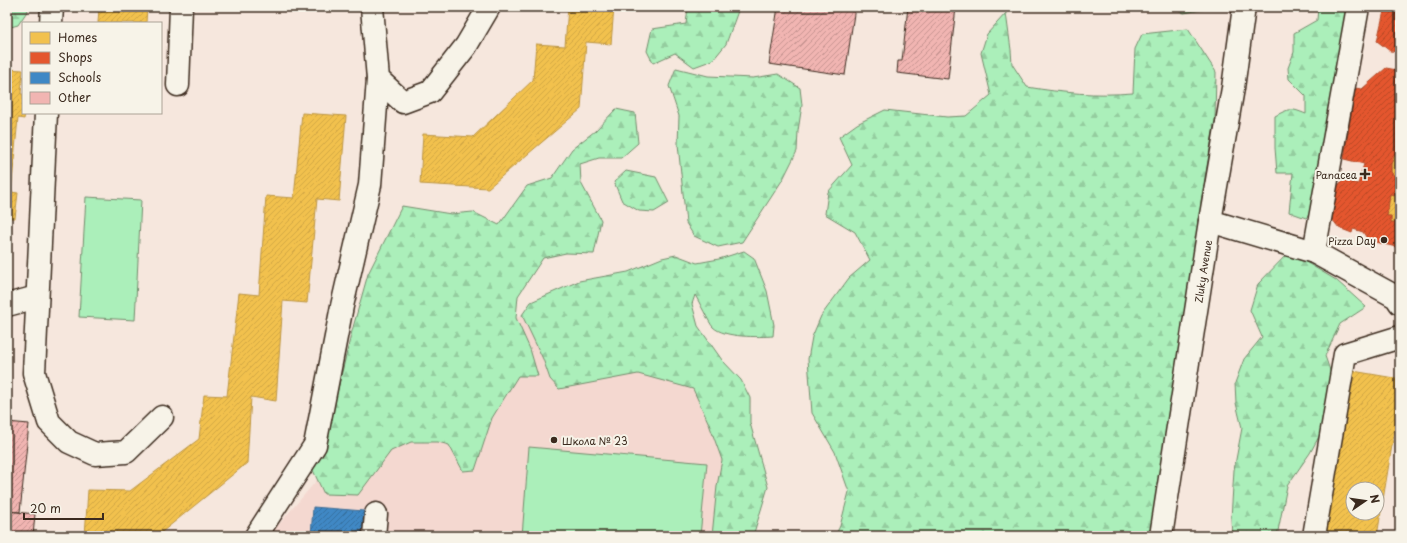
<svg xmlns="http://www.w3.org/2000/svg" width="1407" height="543" font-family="'Playpen Sans',sans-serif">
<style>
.built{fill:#f4d8d0}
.forest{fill:url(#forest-firs);stroke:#738c6c}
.pitch{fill:#abefba;stroke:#738c6c}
.homes{fill:url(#homes-hatch);stroke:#bb9440;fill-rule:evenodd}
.shops{fill:url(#shops-hatch);stroke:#b14a29}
.schools{fill:url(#schools-hatch);stroke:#3e6c93}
.building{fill:url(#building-hatch);stroke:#3b2a1e}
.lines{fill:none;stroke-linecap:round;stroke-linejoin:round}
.minor-casing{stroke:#3b2a1e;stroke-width:25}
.major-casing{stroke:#3b2a1e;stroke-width:25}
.minor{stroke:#f7f3e8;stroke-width:22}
.major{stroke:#f7f3e8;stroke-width:22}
.poi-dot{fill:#3b2a1e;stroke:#f7f3e8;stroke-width:1.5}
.labels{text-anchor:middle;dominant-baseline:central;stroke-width:4;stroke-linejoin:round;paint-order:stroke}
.poi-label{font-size:10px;fill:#3b2a1e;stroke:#f7f3e8;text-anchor:end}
.street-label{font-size:10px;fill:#3b2a1e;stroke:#f7f3e8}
</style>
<defs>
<pattern id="forest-firs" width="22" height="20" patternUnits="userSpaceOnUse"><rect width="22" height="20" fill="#abefba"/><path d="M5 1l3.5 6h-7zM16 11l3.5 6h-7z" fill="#94cd9f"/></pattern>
<pattern id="homes-hatch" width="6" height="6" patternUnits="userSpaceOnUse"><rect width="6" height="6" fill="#f2c14e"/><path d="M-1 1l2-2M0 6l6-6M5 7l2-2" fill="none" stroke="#d0a644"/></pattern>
<pattern id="shops-hatch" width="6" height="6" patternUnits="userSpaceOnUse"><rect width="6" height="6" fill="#e4572e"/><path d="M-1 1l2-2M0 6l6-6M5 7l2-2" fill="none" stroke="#ba4827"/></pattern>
<pattern id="schools-hatch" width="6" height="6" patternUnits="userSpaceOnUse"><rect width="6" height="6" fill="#3f88c5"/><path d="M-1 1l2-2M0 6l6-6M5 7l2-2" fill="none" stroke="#366f9f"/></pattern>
<pattern id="building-hatch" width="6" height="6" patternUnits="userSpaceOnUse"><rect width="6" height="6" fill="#f1b5b2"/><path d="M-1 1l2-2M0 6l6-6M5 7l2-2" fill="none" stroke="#c49390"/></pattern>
</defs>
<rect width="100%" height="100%" fill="#f6e7dd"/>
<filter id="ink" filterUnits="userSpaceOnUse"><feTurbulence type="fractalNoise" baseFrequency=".025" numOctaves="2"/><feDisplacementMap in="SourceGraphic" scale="8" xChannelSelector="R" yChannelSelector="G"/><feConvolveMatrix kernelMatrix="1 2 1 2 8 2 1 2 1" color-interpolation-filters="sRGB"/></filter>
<g filter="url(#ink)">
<polygon class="built" points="653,281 751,400 742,536 250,536 274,530 317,480 485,326"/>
<g class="forest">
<polygon points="7,7 30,7 18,25 7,28"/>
<polygon points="688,7 738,7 738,11 726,44 713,60 694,67 675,53 653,63 647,51 652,29 686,24"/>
<polygon points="1172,7 1207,7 1206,9 1184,13"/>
<path d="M1318,7H1352L1312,211L1306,218L1289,212L1293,173H1277L1275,148V116C1290,108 1291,108 1306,114V96L1289,79L1288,68L1294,52V33L1317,20Z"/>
<path d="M1006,13L1011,50L1012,64L1027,87C1063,93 1096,96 1133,93L1135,49L1142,34L1188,29L1216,72L1215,120L1201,201L1202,234L1157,536H835L840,526L849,492L835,452L812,413L808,359L812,337L821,316L849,278L870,260L855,232L825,214L828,192L852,165L839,137L857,124L885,110L947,117L966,116L991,95L981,53L987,34Z"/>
<polygon points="676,68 708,76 753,78 778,74 800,88 802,105 798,131 797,151 783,179 742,242 718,247 694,236 686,223 678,144 679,116 669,86"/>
<polygon points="616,109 635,113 638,143 621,158 599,158 580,164 581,183 601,220 594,254 566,253 543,258 518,296 516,318 530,349 538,376 518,376 492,418 475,470 463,471 449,445 438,442 411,442 391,451 358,495 324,494 312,468 335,401 352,331 368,274 402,206 451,214 473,212 499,225 527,186 552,178 572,149 595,131"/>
<polygon points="626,171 656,177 669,203 654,212 639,211 622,201 614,182"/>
<path d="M744,251L754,258L767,291L774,325L773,336C759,337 724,338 713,327C709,323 699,301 695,295L692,304L698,326L722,360L741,380L750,398V423L768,487L753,536H712L717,486L722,460L709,424L693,389L638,374L559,389L550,379L543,359L522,315L531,302L579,281L628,272L662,258L676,255L697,263L719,259Z"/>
<polygon points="1289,252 1336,280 1366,307 1340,324 1325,356 1335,385 1328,420 1310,453 1287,486 1277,536 1232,536 1231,519 1234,470 1242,428 1236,403 1235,383 1244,359 1262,337 1250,310 1258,284"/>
</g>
<g class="pitch">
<polygon points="86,197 141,200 135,320 79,317"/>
<polygon points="529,447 707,463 700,536 522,536"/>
</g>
<g class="homes">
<polygon points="99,7 147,7 146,23 98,23"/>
<polygon points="568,7 614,7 611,44 586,42 581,109 488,188 420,184 423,134 473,137 533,80 536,44 565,46"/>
<polygon points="7,69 23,70 21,94 23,94 23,113 25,113 24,119 18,118 11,192 18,193 15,218 9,218 7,234"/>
<polygon points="302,113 346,116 339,201 317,199 307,303 283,301 276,401 251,397 247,463 157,536 85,536 88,490 130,491 199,439 204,395 227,396 239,293 259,295 266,196 294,198"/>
<polygon points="1400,152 1400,223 1391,222 1391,216 1387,216 1390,194 1395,195 1397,179 1391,172 1391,164 1394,156"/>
<path d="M1353,371L1400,379V397L1377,536H1326ZM1353,489H1377V513H1353Z"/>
</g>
<polygon class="shops" points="1385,7 1400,7 1400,152 1394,156 1391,164 1391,172 1397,179 1395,195 1390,194 1387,216 1391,216 1391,222 1400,223 1400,248 1368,240 1363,232 1353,229 1352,233 1339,228 1329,215 1333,191 1343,180 1358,184 1364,164 1344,159 1355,88 1362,89 1386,68 1397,70 1400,52 1390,51 1377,41"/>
<polygon class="schools" points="313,507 364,511 362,536 311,536"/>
<g class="building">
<polygon points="778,7 855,7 845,75 769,64"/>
<polygon points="908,7 956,7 948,79 897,73 898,61 902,61"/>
<polygon points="7,422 29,424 20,512 7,511"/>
<polygon points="7,511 35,514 33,536 7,536"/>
</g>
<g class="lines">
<defs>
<g id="minor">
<polyline points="372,7 378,79 403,102 430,92 466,46 489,7"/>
<polyline points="51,23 52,7"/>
<polyline points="178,85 181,7"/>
<polyline points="46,113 34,373 49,422 69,442 95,454 126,452 162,417"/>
<polyline points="1210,221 1314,252 1396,297 1400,303"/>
<polyline points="1314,252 1358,7"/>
<polyline points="7,305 37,297"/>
<polyline points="256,536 315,445 342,306 370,185 378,79"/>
<polyline points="374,536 376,514"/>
<polyline points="1314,536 1345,354 1400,337"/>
</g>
<g id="major">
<path id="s1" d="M1161,536L1210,221L1233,88L1244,7"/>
</g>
</defs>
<use href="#minor" class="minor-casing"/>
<use href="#major" class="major-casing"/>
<use href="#minor" class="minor"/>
<use href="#major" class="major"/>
</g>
</g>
<g class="poi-dot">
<path d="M1363 168h4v4h4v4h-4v4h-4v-4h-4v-4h4z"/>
<circle cx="1384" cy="240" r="4"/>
<circle cx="554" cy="440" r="4"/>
</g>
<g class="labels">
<g class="poi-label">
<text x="1357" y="174">Panacea</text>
<text x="1376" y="240">Pizza Day</text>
<text x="562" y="440" text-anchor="start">Школа № 23</text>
</g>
<g class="street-label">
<text stroke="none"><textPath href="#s1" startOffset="268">Zluky Avenue</textPath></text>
</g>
</g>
<rect width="1407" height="543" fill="none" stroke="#f7f3e8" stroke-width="24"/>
<rect x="12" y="12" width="1383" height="519" fill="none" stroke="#3b2a1e" stroke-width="1.5" filter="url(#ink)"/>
<rect x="22" y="22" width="140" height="92" fill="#f7f3e8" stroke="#aca397"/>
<rect x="30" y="32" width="20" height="12" fill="#f2c14e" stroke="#aca397"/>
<text x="58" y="42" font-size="12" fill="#3b2a1e">Homes</text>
<rect x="30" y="52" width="20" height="12" fill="#e4572e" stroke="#aca397"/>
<text x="58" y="62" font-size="12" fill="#3b2a1e">Shops</text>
<rect x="30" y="72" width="20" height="12" fill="#3f88c5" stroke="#aca397"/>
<text x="58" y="82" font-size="12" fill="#3b2a1e">Schools</text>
<rect x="30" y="92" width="20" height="12" fill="#f1b5b2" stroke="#aca397"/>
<text x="58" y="102" font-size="12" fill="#3b2a1e">Other</text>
<g transform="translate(1365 501) rotate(77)"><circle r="19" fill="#f7f3e8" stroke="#aca397"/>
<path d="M0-3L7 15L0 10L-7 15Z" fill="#3b2a1e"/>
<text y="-6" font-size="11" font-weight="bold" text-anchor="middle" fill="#3b2a1e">N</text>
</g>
<path d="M24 513v6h79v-6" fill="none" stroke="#3b2a1e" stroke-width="2"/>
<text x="30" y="513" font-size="12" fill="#3b2a1e" stroke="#f7f3e8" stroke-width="3" paint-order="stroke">20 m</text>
</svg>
